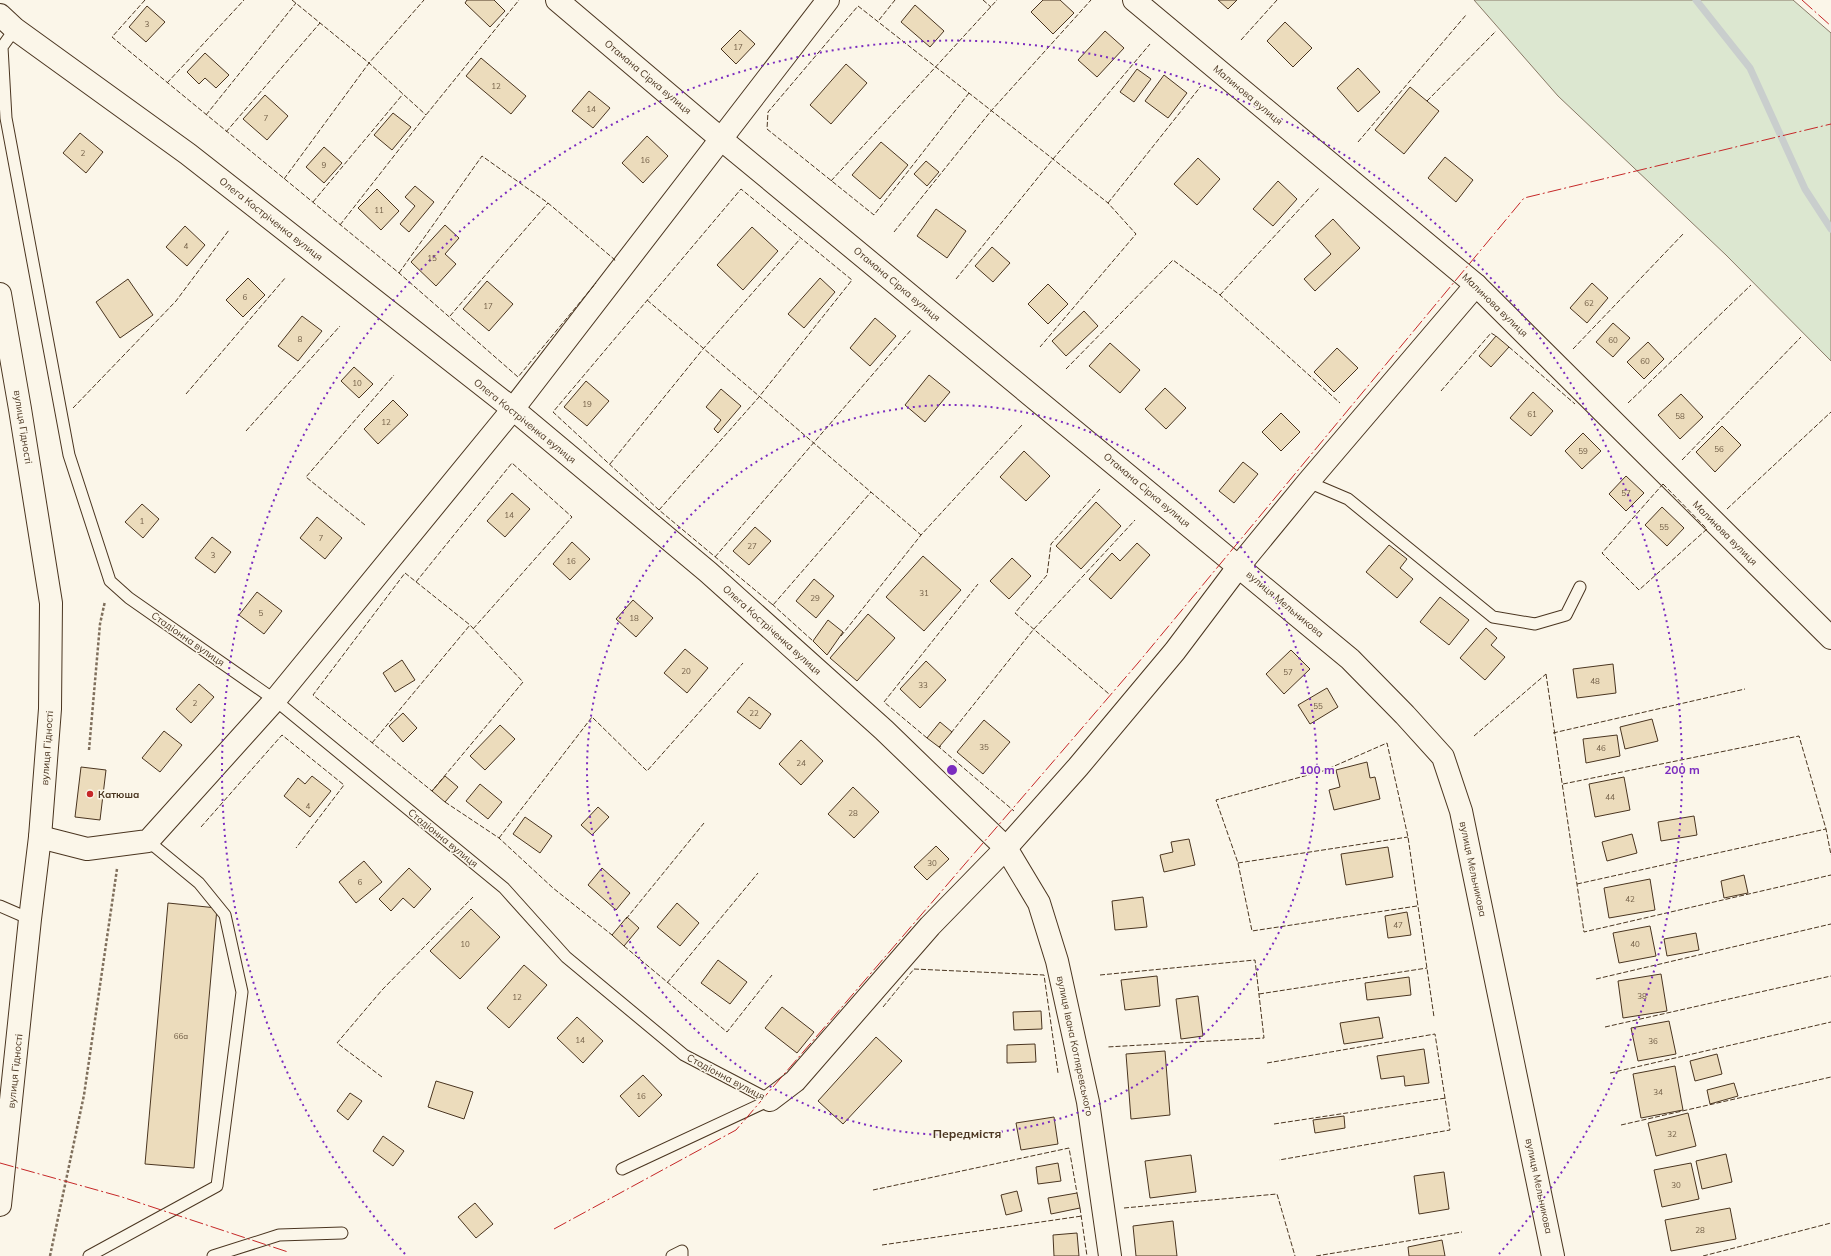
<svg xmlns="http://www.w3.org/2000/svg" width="1831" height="1256" font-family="Mulish,sans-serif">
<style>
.green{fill:#dce7d0;stroke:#887966}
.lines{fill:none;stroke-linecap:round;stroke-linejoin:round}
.stream{stroke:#c9cecd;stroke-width:7}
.building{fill:#ecdcbc;stroke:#4a3520}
.service-casing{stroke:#4a3520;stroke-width:13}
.minor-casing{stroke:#4a3520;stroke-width:24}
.secondary-casing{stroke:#4a3520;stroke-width:24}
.path{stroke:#7f6f5c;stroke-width:2.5;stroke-dasharray:3 2;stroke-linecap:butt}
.service{stroke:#fbf6e9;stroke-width:11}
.minor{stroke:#fbf6e9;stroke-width:22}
.secondary{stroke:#fbf6e9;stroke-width:22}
.fence{stroke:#4a3520;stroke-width:1;stroke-dasharray:5 2;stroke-linecap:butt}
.power{stroke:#c62828;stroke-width:1;stroke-dasharray:14 3 2 3;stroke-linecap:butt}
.ring{fill:none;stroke:#7b2cbf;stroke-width:2;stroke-dasharray:2 4}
.poi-dot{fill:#c62828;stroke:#fbf6e9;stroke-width:1.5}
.labels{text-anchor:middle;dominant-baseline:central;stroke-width:3;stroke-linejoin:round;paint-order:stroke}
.number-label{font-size:8px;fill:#725f47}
.street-label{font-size:10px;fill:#4a3520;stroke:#fbf6e9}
.poi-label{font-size:10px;font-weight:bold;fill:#4a3520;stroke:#fbf6e9;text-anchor:start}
.quarter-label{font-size:12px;font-weight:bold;fill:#4a3520;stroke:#fbf6e9}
.centre{fill:#7b2cbf;stroke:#fbf6e9;stroke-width:2}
.ring-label{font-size:12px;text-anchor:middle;font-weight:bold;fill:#7b2cbf;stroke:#fbf6e9;stroke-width:3;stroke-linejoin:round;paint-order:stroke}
</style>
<rect width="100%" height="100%" fill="#fbf6e9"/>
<polygon class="green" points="1474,0 1793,0 1831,33 1831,361 1726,255 1558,96"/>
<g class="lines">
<polyline class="stream" points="1696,0 1750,68 1805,189 1831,229"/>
</g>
<g class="building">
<polygon points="467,0 494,0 505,11 490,27 465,3"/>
<polygon points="1043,0 1060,0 1074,13 1053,34 1031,12"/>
<polygon points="1218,0 1237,0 1228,9"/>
<polygon points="915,5 944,31 930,47 901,22"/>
<polygon points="147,6 165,22 146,42 129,27"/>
<polygon points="1285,22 1312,48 1293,67 1267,41"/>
<polygon points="740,30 755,44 736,64 721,49"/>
<polygon points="1105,31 1124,48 1097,77 1078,60"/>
<polygon points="205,53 229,75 216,88 205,78 199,84 187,72"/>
<polygon points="481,58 526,96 511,114 466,76"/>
<polygon points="846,64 867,83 831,124 810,105"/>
<polygon points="1358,68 1380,92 1358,112 1337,88"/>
<polygon points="1137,69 1151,79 1134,102 1120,92"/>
<polygon points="1164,75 1187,93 1168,118 1145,101"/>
<polygon points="1410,87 1439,111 1404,154 1375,130"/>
<polygon points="589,91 610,108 593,128 572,111"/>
<polygon points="265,95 288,116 267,140 243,119"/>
<polygon points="393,113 411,127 392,150 374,135"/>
<polygon points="80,133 103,152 86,173 63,153"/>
<polygon points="647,136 668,156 643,183 622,163"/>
<polygon points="881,142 908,165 880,199 852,175"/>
<polygon points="324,147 342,163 324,183 306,167"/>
<polygon points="1445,157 1473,180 1456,202 1428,178"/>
<polygon points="1198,158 1220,179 1197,205 1174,184"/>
<polygon points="926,161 939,172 927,186 914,174"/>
<polygon points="1278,181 1297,199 1273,226 1253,209"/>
<polygon points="415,186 434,202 409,232 400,224 415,206 405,197"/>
<polygon points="377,189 399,211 381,230 358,208"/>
<polygon points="936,209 966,231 947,258 917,236"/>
<polygon points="1333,219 1360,248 1315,291 1304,279 1331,254 1315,236"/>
<polygon points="445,225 459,238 445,254 456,264 436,286 411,262"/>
<polygon points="185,226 205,245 187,266 166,247"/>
<polygon points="752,227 778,251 743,290 717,265"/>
<polygon points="992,247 1010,263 993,282 975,266"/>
<polygon points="248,278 265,295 243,317 226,300"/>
<polygon points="820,278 835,292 804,328 788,314"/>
<polygon points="128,279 153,315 120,338 96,302"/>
<polygon points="487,281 513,304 489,331 463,309"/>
<polygon points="1592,283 1608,298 1587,323 1570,308"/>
<polygon points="1048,284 1068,304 1048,324 1028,304"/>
<polygon points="1084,311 1098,326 1066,356 1052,341"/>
<polygon points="302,316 322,331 298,361 278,346"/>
<polygon points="875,318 896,336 870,366 850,348"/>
<polygon points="1613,323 1630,338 1613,357 1596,342"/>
<polygon points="1496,336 1509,347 1491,367 1479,356"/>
<polygon points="1648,342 1664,359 1644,379 1627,362"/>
<polygon points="1110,343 1140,370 1120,393 1089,366"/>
<polygon points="1337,348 1358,368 1334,392 1314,372"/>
<polygon points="354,367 373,384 359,398 341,381"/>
<polygon points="929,375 950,392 925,422 905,405"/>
<polygon points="586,381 609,401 587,426 564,407"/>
<polygon points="1165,388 1186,408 1166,429 1145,409"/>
<polygon points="721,389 741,406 718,433 714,429 721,420 706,407"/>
<polygon points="1533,392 1553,411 1531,436 1510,418"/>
<polygon points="1681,394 1703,417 1680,439 1658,415"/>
<polygon points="393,400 408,415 378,444 364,429"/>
<polygon points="1281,413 1300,432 1281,451 1262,432"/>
<polygon points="1722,426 1741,445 1715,472 1696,452"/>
<polygon points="1583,433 1601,451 1582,469 1565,451"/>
<polygon points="1024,451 1050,476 1026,501 1000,477"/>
<polygon points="1243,462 1258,474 1234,503 1219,491"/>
<polygon points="1626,476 1644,493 1626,511 1609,494"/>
<polygon points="512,493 530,509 505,537 487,521"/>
<polygon points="1096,502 1121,526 1081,569 1056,546"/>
<polygon points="142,504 159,519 143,538 125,522"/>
<polygon points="1662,507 1684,528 1667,546 1645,525"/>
<polygon points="317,517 342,538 325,559 300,538"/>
<polygon points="755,527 771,541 749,565 733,551"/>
<polygon points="212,537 231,552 215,573 195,558"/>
<polygon points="572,542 590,559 570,580 553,564"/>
<polygon points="1137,543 1150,555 1111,599 1089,579 1112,553 1120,561"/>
<polygon points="1389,545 1407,559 1400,568 1413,579 1397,598 1366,572"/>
<polygon points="923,556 961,590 924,631 886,597"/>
<polygon points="1012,558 1031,576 1009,599 990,581"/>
<polygon points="814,579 834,596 816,618 796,601"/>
<polygon points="257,592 282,611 264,634 239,615"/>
<polygon points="1440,597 1469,620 1449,645 1420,622"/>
<polygon points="633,600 653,618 636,637 616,619"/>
<polygon points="868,614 895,638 857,681 830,658"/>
<polygon points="828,620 843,632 827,655 813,641"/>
<polygon points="1486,628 1497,638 1491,645 1505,657 1485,680 1460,658"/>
<polygon points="685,649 708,668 687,693 664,673"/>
<polygon points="1291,650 1310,669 1284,694 1266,674"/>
<polygon points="402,660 415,680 395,692 383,673"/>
<polygon points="926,661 946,680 920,708 900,689"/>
<polygon points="1613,664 1616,693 1577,698 1573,669"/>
<polygon points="199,684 214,697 191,723 176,709"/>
<polygon points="1327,688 1338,707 1310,724 1298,705"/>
<polygon points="749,697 771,714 760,729 737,712"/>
<polygon points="403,713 417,728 403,742 389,726"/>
<polygon points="1652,719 1658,741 1625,749 1620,727"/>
<polygon points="984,720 1010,742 983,774 957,752"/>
<polygon points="940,722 952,732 939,747 927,738"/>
<polygon points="500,725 515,739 485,770 470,756"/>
<polygon points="164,731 182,745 160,772 142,758"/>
<polygon points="1617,735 1620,756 1586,763 1583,739"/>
<polygon points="801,740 823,761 801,785 779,764"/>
<polygon points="1367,762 1370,778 1375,777 1380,799 1334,810 1329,790 1340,787 1336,770"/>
<polygon points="81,767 106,770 100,820 75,817"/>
<polygon points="312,776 331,791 310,817 284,796 298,778 305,784"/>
<polygon points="445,776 458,787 445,802 432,791"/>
<polygon points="1624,777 1630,810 1595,817 1589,784"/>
<polygon points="480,784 502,802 488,819 466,801"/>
<polygon points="853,787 879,812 854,838 828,814"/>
<polygon points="598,807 609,817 592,835 581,825"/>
<polygon points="1694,816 1697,835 1661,841 1658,822"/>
<polygon points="525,817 552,836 540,853 513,834"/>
<polygon points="1632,834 1637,853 1607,861 1602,842"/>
<polygon points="1189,839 1195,865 1164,872 1160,855 1173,852 1171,842"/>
<polygon points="936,846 949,859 927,880 914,867"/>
<polygon points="1388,847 1393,877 1346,885 1341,854"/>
<polygon points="364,861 382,882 356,903 339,882"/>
<polygon points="409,868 431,889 414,908 403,898 391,911 379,899"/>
<polygon points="602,868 630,893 616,910 588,885"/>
<polygon points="1744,875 1748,893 1724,898 1721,881"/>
<polygon points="1650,879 1655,910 1609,918 1604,888"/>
<polygon points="1143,897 1147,927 1115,930 1112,901"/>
<polygon points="168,903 217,908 194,1168 145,1164"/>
<polygon points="677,903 699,923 680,946 657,927"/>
<polygon points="471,909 500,937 460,979 430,951"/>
<polygon points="1407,912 1411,935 1388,938 1385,916"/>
<polygon points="627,917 639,928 624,946 612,935"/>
<polygon points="1650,926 1656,956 1619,963 1613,933"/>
<polygon points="1696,933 1699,950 1667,956 1664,939"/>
<polygon points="718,960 747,982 730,1004 701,983"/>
<polygon points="524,965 547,985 509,1028 487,1008"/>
<polygon points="1661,974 1667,1011 1623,1018 1618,981"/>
<polygon points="1157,976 1160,1006 1125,1010 1121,980"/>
<polygon points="1409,977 1411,995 1367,1000 1365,983"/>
<polygon points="1198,996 1203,1036 1181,1039 1176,999"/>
<polygon points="782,1007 814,1032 797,1053 765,1028"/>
<polygon points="1041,1011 1042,1029 1014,1030 1013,1012"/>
<polygon points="577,1017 603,1041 583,1063 557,1038"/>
<polygon points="1379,1017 1383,1038 1344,1044 1340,1023"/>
<polygon points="1669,1021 1676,1054 1638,1061 1631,1028"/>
<polygon points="876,1037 902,1061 843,1124 818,1101"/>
<polygon points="1035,1044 1036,1062 1007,1063 1007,1045"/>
<polygon points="1424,1049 1429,1083 1405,1086 1404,1076 1381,1079 1377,1056"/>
<polygon points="1165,1051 1170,1115 1131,1119 1126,1054"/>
<polygon points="1717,1054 1722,1074 1695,1081 1690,1061"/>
<polygon points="1675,1066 1683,1110 1641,1118 1633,1074"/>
<polygon points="643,1075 662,1095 639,1117 620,1096"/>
<polygon points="436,1081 473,1092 464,1119 428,1107"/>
<polygon points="1734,1083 1738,1096 1710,1104 1707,1090"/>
<polygon points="350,1093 362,1101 348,1120 337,1111"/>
<polygon points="1688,1113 1696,1146 1656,1156 1648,1123"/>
<polygon points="1344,1116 1345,1128 1315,1133 1313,1120"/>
<polygon points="1054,1117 1058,1144 1021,1150 1016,1123"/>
<polygon points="383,1136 404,1151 393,1166 373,1151"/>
<polygon points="1726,1154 1732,1182 1702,1189 1696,1161"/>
<polygon points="1191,1155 1196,1192 1150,1198 1145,1161"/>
<polygon points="1058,1163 1061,1181 1038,1184 1036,1167"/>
<polygon points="1691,1163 1699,1199 1662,1207 1654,1170"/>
<polygon points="1444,1172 1449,1209 1419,1214 1414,1176"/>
<polygon points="1017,1191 1022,1211 1006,1215 1001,1195"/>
<polygon points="1077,1193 1080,1208 1051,1214 1048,1198"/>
<polygon points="475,1203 493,1224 476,1238 458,1217"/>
<polygon points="1730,1208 1736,1239 1671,1251 1665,1220"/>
<polygon points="1173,1221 1177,1256 1136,1256 1133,1226"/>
<polygon points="1077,1233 1079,1256 1054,1256 1053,1235"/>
<polygon points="1442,1240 1445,1256 1409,1256 1408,1247"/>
</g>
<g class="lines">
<defs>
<g id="service">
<polyline points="15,29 2,47 6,118 69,455 110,581 129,598 275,700 504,888 566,957 684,1055 770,1100"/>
<polyline points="1308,482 1348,499 1493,617 1535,624 1566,615 1580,587"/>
<polyline points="0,906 30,919"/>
<polyline points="622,1169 770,1100"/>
<polyline points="89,1256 217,1186 242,992 225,915 199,883 148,841"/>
<polyline points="213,1256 279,1235 342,1233"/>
<polyline points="672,1256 682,1251 682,1256"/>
</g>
<g id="minor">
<polyline points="557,0 721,139 1350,659 1405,715 1443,757 1461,811 1553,1256"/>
<polyline points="1134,0 1476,285 1831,638"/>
<polyline points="0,15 15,29 188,154 513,409 708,572 884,730 1006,848 1039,903 1057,961 1088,1102 1110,1256"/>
<polyline points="40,837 87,849 148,841 275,700 513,409 828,0"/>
<polyline points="770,1100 795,1081 930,926 1006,848 1078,767 1175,651 1239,566 1308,482 1476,285"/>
</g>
<polyline id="secondary" points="0,294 20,409 51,603 50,709 40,837 30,919 0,1205"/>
</defs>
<use href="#service" class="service-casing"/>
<use href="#minor" class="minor-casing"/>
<use href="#secondary" class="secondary-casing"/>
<g class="path">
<polyline points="89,750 100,624 105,601"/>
<polyline points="50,1256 84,1095 117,869"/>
</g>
<use href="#service" class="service"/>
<use href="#minor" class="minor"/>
<use href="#secondary" class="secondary"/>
<g class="fence">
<polyline points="145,0 112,37 399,273 518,377 596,283"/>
<polyline points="292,0 369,63 426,115"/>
<polyline points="983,0 991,7"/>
<polyline points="879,20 895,0"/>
<polyline points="1241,40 1277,0"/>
<polyline points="167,83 244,0"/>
<polyline points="969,93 874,215 767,129 768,112 858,6 1053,159 1108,203 1136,234 1040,347"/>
<polyline points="1427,101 1496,31"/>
<polyline points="206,115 296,3"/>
<polyline points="226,132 320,23"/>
<polyline points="1358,142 1466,15"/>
<polyline points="284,179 369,63 424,0"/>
<polyline points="831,181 997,0"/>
<polyline points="313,202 403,94"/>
<polyline points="1108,203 1201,86"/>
<polyline points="340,225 426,115 519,0"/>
<polyline points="894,232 991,111 1091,0"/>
<polyline points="399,273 482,156 548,203 615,260 614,262"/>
<polyline points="956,279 1053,159 1150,44"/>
<polyline points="1220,295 1319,188"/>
<polyline points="647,300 921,535"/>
<polyline points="450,316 548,203"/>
<polyline points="1509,347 1575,404"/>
<polyline points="1573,349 1684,233"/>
<polyline points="1066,369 1173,260 1220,295 1340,403"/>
<polyline points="1441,391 1491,333 1496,336"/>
<polyline points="186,394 286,277"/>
<polyline points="1628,403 1751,285"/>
<polyline points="73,408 176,301 229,230"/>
<polyline points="246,431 340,326"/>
<polyline points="1682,460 1801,337"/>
<polyline points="610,464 703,349 800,239"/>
<polygon points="1663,484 1707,529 1639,590 1602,553"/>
<polyline points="1100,489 1051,544 1047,575 1015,613 1109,694"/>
<polyline points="1727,509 1831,412"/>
<polyline points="659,510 759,397 852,280 741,189 553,412 659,510 773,605 871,492"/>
<polyline points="365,525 306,477 394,375"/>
<polyline points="715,557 911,330"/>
<polygon points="405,573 470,625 523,682 432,791 313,695"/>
<polyline points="416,582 512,463 572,517 473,629"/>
<polyline points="772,604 813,641"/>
<polyline points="841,636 921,535 1022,425"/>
<polyline points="1546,674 1584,932 1831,875"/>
<polyline points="951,733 1033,630 1135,520"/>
<polyline points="1553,733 1745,689"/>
<polyline points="1474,736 1546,674"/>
<polyline points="927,738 884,702 978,584"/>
<polyline points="372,743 470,625"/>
<polyline points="941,746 939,747 1014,811"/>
<polyline points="1563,784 1799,736 1826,829 1831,855"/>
<polyline points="445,802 499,838 553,888 612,935 613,934"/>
<polyline points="201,827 282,735 344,785 296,848"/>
<polyline points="499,838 592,717 647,771 743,663"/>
<polyline points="1238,863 1408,837"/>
<polyline points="1577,884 1826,829"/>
<polyline points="1417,906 1252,931 1238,863 1216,800 1323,771 1387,743 1408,837 1434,1017"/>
<polyline points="626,919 704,823"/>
<polyline points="624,946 727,1032 772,975"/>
<polyline points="1100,975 1255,960 1264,1038 1107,1047"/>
<polyline points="1596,979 1831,924"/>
<polyline points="667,983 758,873"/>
<polyline points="1259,994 1427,968"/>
<polyline points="883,1007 914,969 1044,975 1058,1073"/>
<polyline points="1605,1027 1831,976"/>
<polyline points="1267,1063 1435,1034 1450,1130 1279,1160"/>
<polyline points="1610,1073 1831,1022"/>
<polyline points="382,1077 337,1043 382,990 473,897"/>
<polyline points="1274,1124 1446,1098"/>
<polyline points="1621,1125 1831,1077"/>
<polyline points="873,1190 1069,1148 1077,1193"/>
<polyline points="1080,1208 1087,1256"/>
<polyline points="1124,1208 1277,1194 1295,1256"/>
<polyline points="882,1245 1082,1216"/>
<polyline points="1316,1256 1462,1232"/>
<polyline points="1703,1256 1831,1223"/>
</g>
<g class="power">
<polyline points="1802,0 1831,26"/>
<polyline points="0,1163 122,1197 288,1252"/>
<polyline points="554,1229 736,1130 1138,663 1524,198 1831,124"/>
</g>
</g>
<g class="ring">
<circle cx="952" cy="770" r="365"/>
<path d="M405 1254A730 730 0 1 1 1499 1254"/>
</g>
<circle class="poi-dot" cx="90" cy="794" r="4"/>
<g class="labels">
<g class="number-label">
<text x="147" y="24">3</text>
<text x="738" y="47">17</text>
<text x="496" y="86">12</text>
<text x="591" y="109">14</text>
<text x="266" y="118">7</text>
<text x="83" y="153">2</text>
<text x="645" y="160">16</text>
<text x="324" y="165">9</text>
<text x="379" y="210">11</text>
<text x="186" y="246">4</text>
<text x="432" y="258">15</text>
<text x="245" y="297">6</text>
<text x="1589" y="303">62</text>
<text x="488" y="306">17</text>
<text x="300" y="339">8</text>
<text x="1613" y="340">60</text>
<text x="1645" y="361">60</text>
<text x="357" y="383">10</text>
<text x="587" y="404">19</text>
<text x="1532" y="414">61</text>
<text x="1680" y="416">58</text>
<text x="386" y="422">12</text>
<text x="1719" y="449">56</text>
<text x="1583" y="451">59</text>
<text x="1626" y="493">57</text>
<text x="509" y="515">14</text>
<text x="142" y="521">1</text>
<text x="1664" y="527">55</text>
<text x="321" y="538">7</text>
<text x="752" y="546">27</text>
<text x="213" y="555">3</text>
<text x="571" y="561">16</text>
<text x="924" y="593">31</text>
<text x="815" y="598">29</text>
<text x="261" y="613">5</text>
<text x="634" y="618">18</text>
<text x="686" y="671">20</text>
<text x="1288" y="672">57</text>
<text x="1595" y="681">48</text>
<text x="923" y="685">33</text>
<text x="195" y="703">2</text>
<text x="1318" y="706">55</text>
<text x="754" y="713">22</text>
<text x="984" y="747">35</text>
<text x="1601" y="748">46</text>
<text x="801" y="763">24</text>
<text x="1610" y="797">44</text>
<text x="308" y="806">4</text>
<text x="853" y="813">28</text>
<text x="932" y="863">30</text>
<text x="360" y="882">6</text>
<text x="1630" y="899">42</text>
<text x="1398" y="925">47</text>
<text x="465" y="944">10</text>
<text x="1635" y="944">40</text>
<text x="1642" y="996">38</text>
<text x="517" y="997">12</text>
<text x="181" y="1036">66а</text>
<text x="580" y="1040">14</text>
<text x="1653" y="1041">36</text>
<text x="1658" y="1092">34</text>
<text x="641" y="1096">16</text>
<text x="1672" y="1134">32</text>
<text x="1676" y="1185">30</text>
<text x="1700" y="1230">28</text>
</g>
<g class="street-label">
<text transform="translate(648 77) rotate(40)">Отамана Сірка вулиця</text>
<text transform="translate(1248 95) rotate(40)">Малинова вулиця</text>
<text transform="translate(271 219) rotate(38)">Олега Костріченка вулиця</text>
<text transform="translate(897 284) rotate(40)">Отамана Сірка вулиця</text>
<text transform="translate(1495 305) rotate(44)">Малинова вулиця</text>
<text transform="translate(525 421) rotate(39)">Олега Костріченка вулиця</text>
<text transform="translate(23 427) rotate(81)">вулиця Гідності</text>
<text transform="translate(1147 490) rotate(40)">Отамана Сірка вулиця</text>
<text transform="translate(1725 533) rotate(45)">Малинова вулиця</text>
<text transform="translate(1285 604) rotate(40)">вулиця Мельникова</text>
<text transform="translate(772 630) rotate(42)">Олега Костріченка вулиця</text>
<text transform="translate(188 639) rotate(35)">Стадіонна вулиця</text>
<text transform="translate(47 748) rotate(-86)">вулиця Гідності</text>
<text transform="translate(443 838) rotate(39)">Стадіонна вулиця</text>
<text transform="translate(1473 869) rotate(78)">вулиця Мельникова</text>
<text transform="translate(1075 1046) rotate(78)">вулиця Івана Котляревського</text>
<text transform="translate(15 1071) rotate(-84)">вулиця Гідності</text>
<text transform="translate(726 1077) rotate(28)">Стадіонна вулиця</text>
<text transform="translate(1539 1186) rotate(78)">вулиця Мельникова</text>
</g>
<g class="poi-label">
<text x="98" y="794">Катюша</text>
</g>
<g class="quarter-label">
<text x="967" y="1133">Передмістя</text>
</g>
</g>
<circle cx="952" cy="770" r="6" class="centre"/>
<g class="ring-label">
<text x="1317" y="774">100 m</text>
<text x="1682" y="774">200 m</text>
</g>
</svg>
